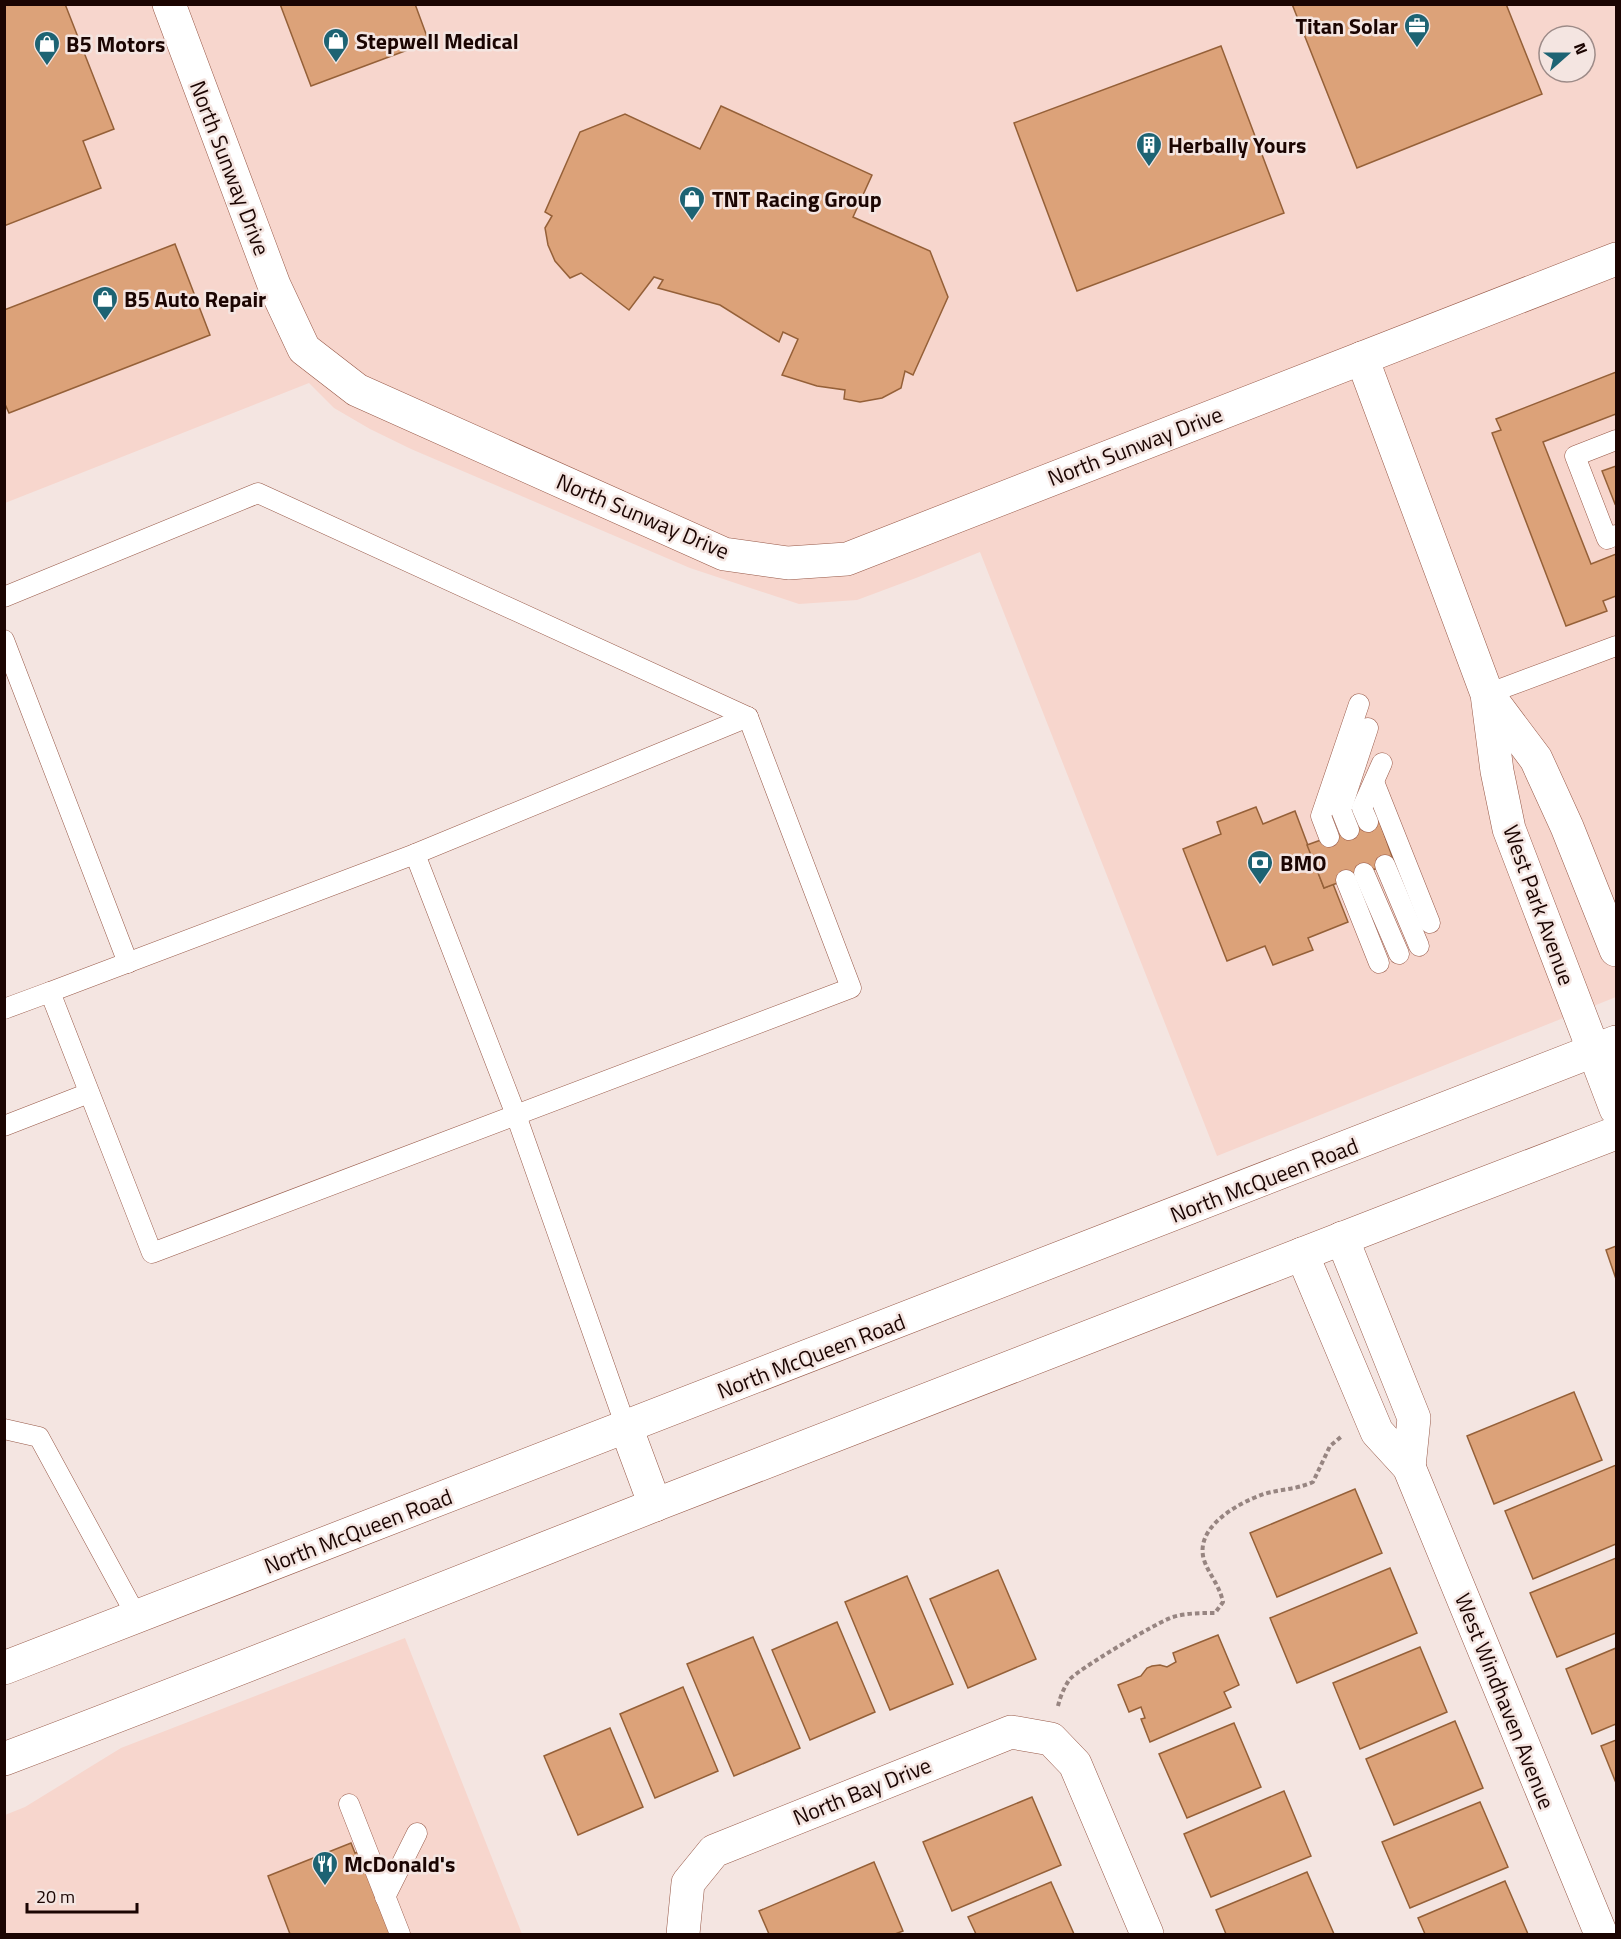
<svg xmlns="http://www.w3.org/2000/svg" width="1621" height="1939" font-family="'Titillium Web',sans-serif">
<style>
.built{fill:#f7d6cd;fill-rule:evenodd}
.building{fill:#dca279;stroke:#956038;stroke-width:1.5}
.lines{fill:none;stroke-linecap:round;stroke-linejoin:round}
.service-casing{stroke:#975847;stroke-width:21}
.minor-casing{stroke:#975847;stroke-width:34}
.secondary-casing{stroke:#975847;stroke-width:34}
.path{stroke:#978581;stroke-width:4;stroke-dasharray:4.5 3;stroke-linecap:butt}
.service{stroke:#fff;stroke-width:20}
.minor{stroke:#fff;stroke-width:33}
.secondary{stroke:#fff;stroke-width:33}
.labels{text-anchor:middle;dominant-baseline:central;stroke-width:5;stroke-linejoin:round;paint-order:stroke}
.poi-label{font-size:22px;font-weight:bold;fill:#1b0502;stroke:#f4e5e1;text-anchor:start}
.street-label{font-size:22px;fill:#1b0502;stroke:#f4e5e1}
</style>
<rect width="100%" height="100%" fill="#f4e5e1"/>
<g class="built">
<path d="M5,5H1616V997L1217,1156L980,552L916,578L857,600L799,604L690,568L411,449L370,429L334,408L309,383L5,503ZM1549,36H1585V72H1549Z"/>
<polygon points="405,1638 522,1934 5,1934 5,1815 25,1807 121,1748"/>
</g>
<g class="building">
<polygon points="4,4 65,4 114,129 83,141 101,188 4,226"/>
<polygon points="280,4 415,4 429,42 311,86"/>
<polygon points="1292,4 1506,4 1542,94 1357,168"/>
<polygon points="1221,46 1284,213 1077,291 1014,123"/>
<polygon points="721,106 872,175 853,217 930,251 948,297 913,375 905,371 901,388 882,398 860,402 844,399 845,390 817,386 782,375 798,339 783,332 779,342 720,305 658,288 663,280 654,277 629,310 581,273 570,278 555,261 548,245 545,228 552,216 545,212 580,132 625,114 700,149"/>
<polygon points="175,244 210,335 9,413 4,402 4,310"/>
<polygon points="1616,372 1616,414 1543,442 1591,564 1616,554 1616,596 1603,601 1607,611 1566,626 1492,433 1501,430 1496,419"/>
<polygon points="1616,466 1616,503 1615,504 1602,471"/>
<polygon points="1256,807 1263,824 1295,811 1324,888 1333,884 1348,922 1308,938 1313,950 1273,965 1265,946 1227,961 1183,849 1221,834 1217,822"/>
<polygon points="1379,819 1394,862 1324,888 1307,845"/>
<polygon points="1616,1246 1616,1279 1606,1250"/>
<polygon points="1574,1392 1602,1460 1494,1504 1467,1436"/>
<polygon points="1616,1465 1616,1544 1533,1579 1505,1511"/>
<polygon points="1355,1489 1382,1553 1277,1597 1250,1533"/>
<polygon points="1616,1558 1616,1633 1557,1657 1530,1593"/>
<polygon points="1390,1568 1417,1633 1297,1683 1270,1618"/>
<polygon points="998,1570 1036,1659 968,1688 930,1599"/>
<polygon points="907,1576 953,1684 890,1710 845,1602"/>
<polygon points="837,1622 875,1712 810,1740 772,1650"/>
<polygon points="1218,1635 1239,1685 1224,1692 1231,1707 1150,1742 1141,1719 1145,1718 1141,1707 1129,1712 1118,1685 1141,1676 1147,1668 1152,1666 1160,1665 1167,1667 1176,1662 1173,1653"/>
<polygon points="753,1637 800,1748 734,1776 687,1664"/>
<polygon points="1420,1647 1447,1712 1360,1749 1333,1683"/>
<polygon points="1616,1648 1616,1724 1592,1734 1566,1669"/>
<polygon points="683,1687 718,1771 655,1798 620,1714"/>
<polygon points="1455,1721 1483,1788 1394,1825 1366,1759"/>
<polygon points="1234,1723 1261,1787 1187,1818 1159,1754"/>
<polygon points="610,1728 643,1807 578,1835 544,1756"/>
<polygon points="1616,1740 1616,1783 1601,1746"/>
<polygon points="1284,1791 1311,1856 1211,1897 1184,1834"/>
<polygon points="1032,1797 1061,1865 952,1911 923,1842"/>
<polygon points="1480,1802 1508,1867 1410,1908 1382,1842"/>
<polygon points="351,1843 355,1853 359,1852 363,1863 360,1865 363,1873 372,1869 398,1934 290,1934 268,1876"/>
<polygon points="874,1862 903,1931 895,1934 769,1934 759,1911"/>
<polygon points="1307,1872 1334,1934 1226,1934 1216,1910"/>
<polygon points="1505,1881 1528,1934 1425,1934 1418,1918"/>
<polygon points="1051,1882 1074,1934 976,1934 968,1917"/>
</g>
<g class="lines">
<defs>
<g id="service">
<polyline points="1616,440 1575,456 1607,539 1616,535"/>
<polyline points="4,597 258,493 748,717 851,988 152,1253 50,992 4,1009"/>
<polyline points="4,640 128,963"/>
<polyline points="1487,694 1616,646"/>
<polyline points="1374,782 1430,923"/>
<polyline points="1368,822 1362,808 1382,763"/>
<polyline points="1349,830 1341,810 1368,728"/>
<polyline points="1329,837 1321,816 1359,704"/>
<polyline points="415,854 516,1115 626,1427"/>
<polyline points="1385,865 1419,946"/>
<polyline points="1364,873 1399,954"/>
<polyline points="1346,880 1379,963"/>
<polyline points="50,992 415,854 748,717"/>
<polyline points="4,1126 89,1093"/>
<polyline points="4,1429 39,1437 137,1617"/>
<polyline points="349,1804 400,1934"/>
<polyline points="385,1897 417,1833"/>
</g>
<g id="minor">
<polyline points="169,4 274,285 304,349 357,390 724,554 788,563 847,559 1616,259"/>
<polyline points="1362,358 1487,694 1497,771 1509,829 1616,1109"/>
<polyline points="1488,695 1536,759 1567,827 1616,950"/>
<polyline points="1342,1238 1414,1418 1409,1467"/>
<polyline points="1302,1254 1377,1432 1409,1467 1601,1934"/>
<polyline points="683,1934 688,1883 714,1851 1011,1732 1051,1739 1075,1764 1147,1934"/>
</g>
<g id="secondary">
<polyline points="626,1427 655,1505"/>
<polyline points="4,1668 1616,1042"/>
<path d="M4,1759C224,1676 442,1589 660,1503C979,1379 1297,1255 1616,1133"/>
</g>
</defs>
<use href="#service" class="service-casing"/>
<use href="#minor" class="minor-casing"/>
<use href="#secondary" class="secondary-casing"/>
<path class="path" d="M1058,1706C1060,1697 1064,1688 1069,1680C1077,1670 1159,1621 1173,1617C1186,1613 1201,1613 1215,1613L1223,1602C1219,1584 1209,1575 1204,1560C1194,1527 1238,1503 1264,1494C1280,1489 1295,1490 1313,1482L1330,1446L1342,1436"/>
<use href="#service" class="service"/>
<use href="#minor" class="minor"/>
<use href="#secondary" class="secondary"/>
</g>
<defs>
<symbol id="office-pin" viewBox="-11 -11 22 30"><path d="M0 17L-7.5 6A9.5 9.5 0 1 1 7.5 6Z" fill="#1d6373" stroke="#f4e5e1"/><path d="M-6-3h4V-5.5h4V-3h4V5H-6ZM-1-4.5V-3h2v-1.5ZM-6 0V1H6V0Z" fill="#fff"/></symbol>
<symbol id="shop-pin" viewBox="-11 -11 22 30"><path d="M0 17L-7.5 6A9.5 9.5 0 1 1 7.5 6Z" fill="#1d6373" stroke="#f4e5e1"/><path d="M-5-2.5h2.3a2.7 3.5 0 0 1 5.4 0H5L5.5 6h-11ZM-1.5-2.5h3a1.5 2.3 0 0 0-3 0Z" fill="#fff"/></symbol>
<symbol id="building-pin" viewBox="-11 -11 22 30"><path d="M0 17L-7.5 6A9.5 9.5 0 1 1 7.5 6Z" fill="#1d6373" stroke="#f4e5e1"/><path d="M-4-6H4V6H1V3H-1V6H-4ZM-2.5-4.3h1.7v1.8h-1.7ZM.8-4.3h1.7v1.8H.8ZM-2.5-1h1.7V.8h-1.7ZM.8-1h1.7V.8H.8Z" fill="#fff"/></symbol>
<symbol id="bank-pin" viewBox="-11 -11 22 30"><path d="M0 17L-7.5 6A9.5 9.5 0 1 1 7.5 6Z" fill="#1d6373" stroke="#f4e5e1"/><path d="M-6-4H6V4H-6ZM0-2.3a2.3 2.3 0 1 0 0 4.6a2.3 2.3 0 1 0 0-4.6Z" fill="#fff"/></symbol>
<symbol id="restaurant-pin" viewBox="-11 -11 22 30"><path d="M0 17L-7.5 6A9.5 9.5 0 1 1 7.5 6Z" fill="#1d6373" stroke="#f4e5e1"/><path d="M-5-6h1v4h1v-4h1v4h1v-4h1v5L-1.5 .5V6h-2V.5L-5-1ZM5-6V6H3V1.5H1.5Q1.5-4 5-6Z" fill="#fff"/></symbol>
</defs>
<g fill-rule="evenodd">
<use href="#office-pin" x="1402" y="11" width="30" height="40"/>
<use href="#shop-pin" x="321" y="26" width="30" height="40"/>
<use href="#shop-pin" x="32" y="29" width="30" height="40"/>
<use href="#building-pin" x="1134" y="130" width="30" height="40"/>
<use href="#shop-pin" x="677" y="184" width="30" height="40"/>
<use href="#shop-pin" x="90" y="284" width="30" height="40"/>
<use href="#bank-pin" x="1245" y="848" width="30" height="40"/>
<use href="#restaurant-pin" x="310" y="1849" width="30" height="40"/>
</g>
<g class="labels">
<g class="poi-label">
<text x="1398" y="26" text-anchor="end">Titan Solar</text>
<text x="356" y="41">Stepwell Medical</text>
<text x="66" y="44">B5 Motors</text>
<text x="1168" y="145">Herbally Yours</text>
<text x="712" y="199">TNT Racing Group</text>
<text x="124" y="299">B5 Auto Repair</text>
<text x="1280" y="863">BMO</text>
<text x="344" y="1864">McDonald's</text>
</g>
<g class="street-label">
<text transform="translate(230 168) rotate(69)">North Sunway Drive</text>
<text transform="translate(1135 446) rotate(-21)">North Sunway Drive</text>
<text transform="translate(643 516) rotate(23)">North Sunway Drive</text>
<text transform="translate(1539 905) rotate(70)">West Park Avenue</text>
<text transform="translate(1264 1180) rotate(-21)">North McQueen Road</text>
<text transform="translate(811 1356) rotate(-21)">North McQueen Road</text>
<text transform="translate(358 1531) rotate(-21)">North McQueen Road</text>
<text transform="translate(1505 1701) rotate(68)">West Windhaven Avenue</text>
<text transform="translate(862 1791) rotate(-22)">North Bay Drive</text>
</g>
</g>
<rect width="1621" height="1939" fill="none" stroke="#1b0502" stroke-width="12"/>
<g transform="translate(1567 54) rotate(69)"><circle r="28" fill="#f4e5e1" stroke="#9d8b88" stroke-width="1.5"/>
<path d="M0-4.5L10 22L0 15L-10 22Z" fill="#1d6373"/>
<text y="-9" font-size="16" font-weight="bold" text-anchor="middle" fill="#1b0502">N</text>
</g>
<path d="M27 1903v9h110v-9" fill="none" stroke="#1b0502" stroke-width="3"/>
<text x="36" y="1903" font-size="18" fill="#1b0502" stroke="#f4e5e1" stroke-width="4.5" paint-order="stroke">20 m</text>
</svg>
